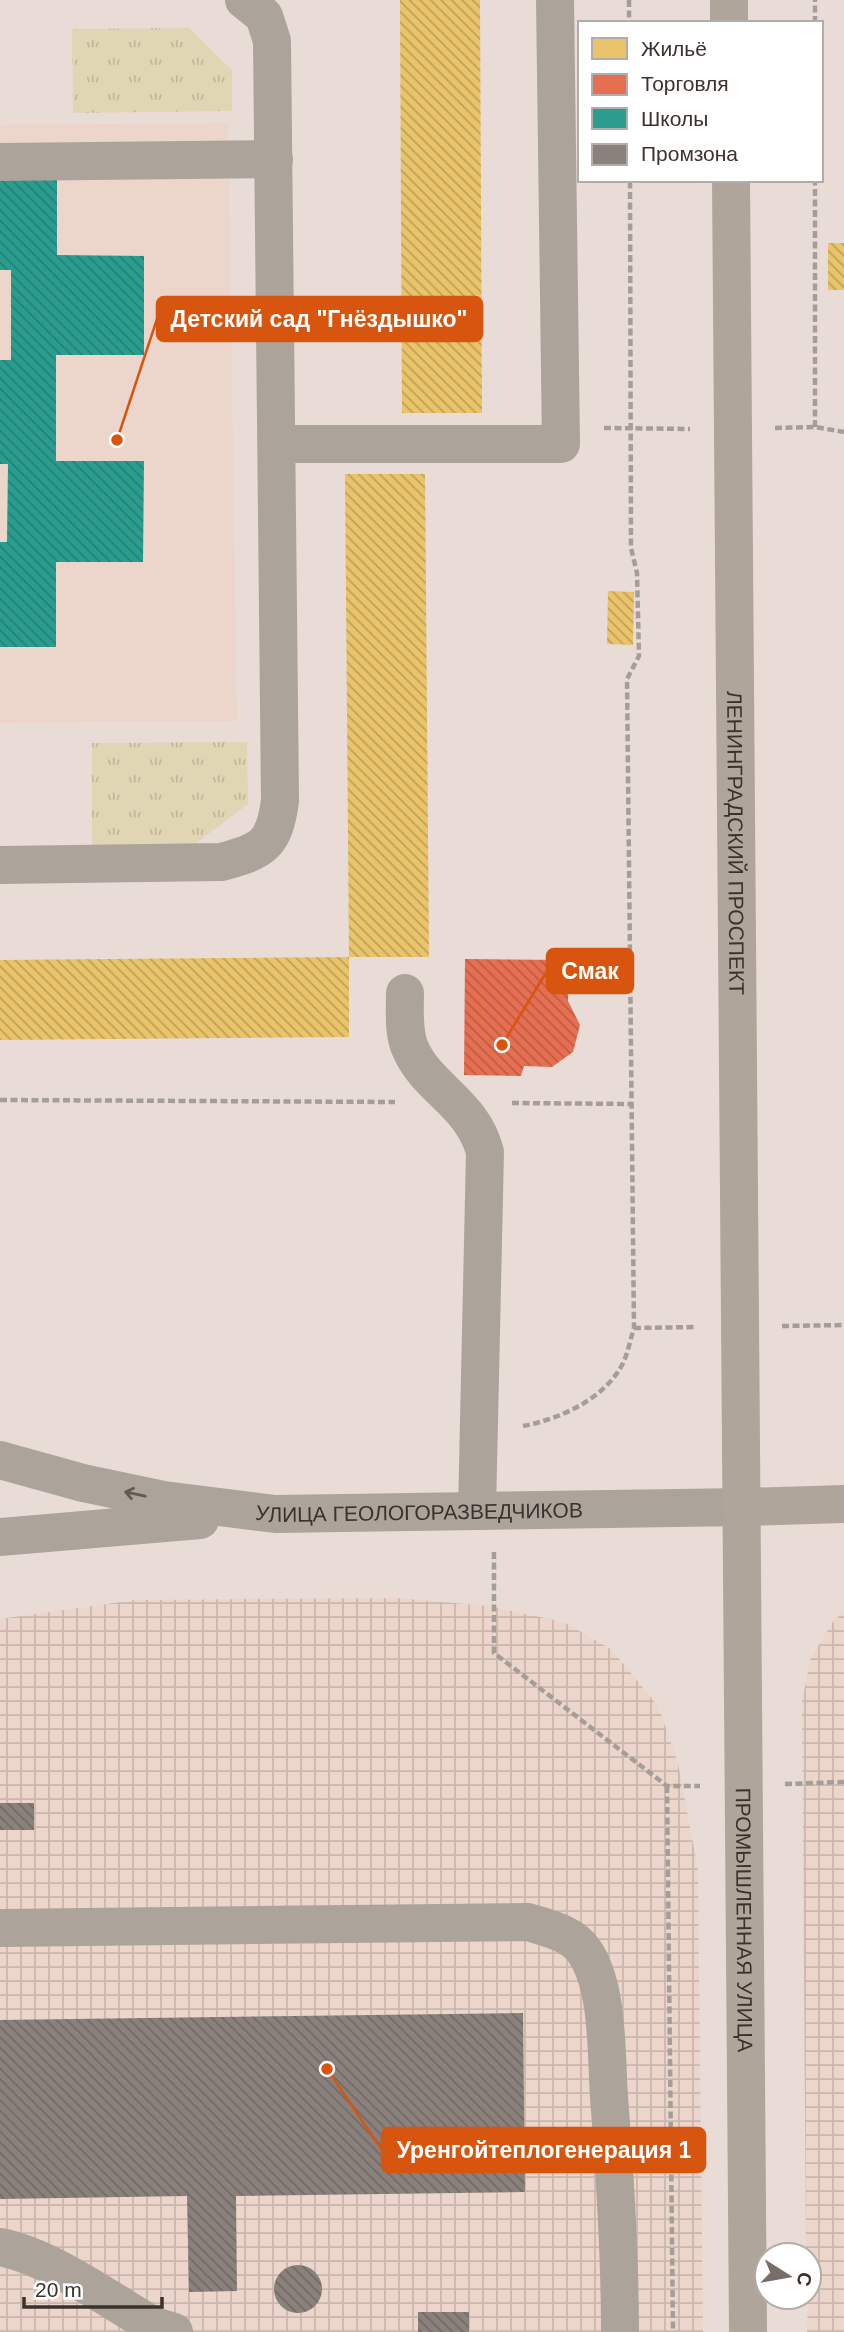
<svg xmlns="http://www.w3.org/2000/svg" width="844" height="2332" font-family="Helvetica,sans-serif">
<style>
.built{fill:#ecd5ca}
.industrial{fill:url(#industrial-grid)}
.grass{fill:url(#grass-tufts)}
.homes{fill:url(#homes-back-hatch)}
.shops{fill:url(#shops-back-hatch)}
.schools{fill:url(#schools-back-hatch)}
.industry{fill:url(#industry-back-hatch)}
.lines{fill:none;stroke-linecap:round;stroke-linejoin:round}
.path{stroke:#a59e98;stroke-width:4.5;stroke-dasharray:7 3.5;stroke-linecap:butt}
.minor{stroke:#aca49b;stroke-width:38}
.major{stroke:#afa59a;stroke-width:38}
.oneway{stroke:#635954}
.labels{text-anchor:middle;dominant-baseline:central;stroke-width:7;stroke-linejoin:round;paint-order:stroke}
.street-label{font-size:21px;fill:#3b312d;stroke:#fff}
.leader{fill:none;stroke:#d7550f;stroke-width:2.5}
.callout-dot{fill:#d7550f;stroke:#fff;stroke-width:2.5}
.callout{fill:#d7550f;stroke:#d7550f;stroke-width:2.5}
.callout-label{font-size:23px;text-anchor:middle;font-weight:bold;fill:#fff}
</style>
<defs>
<pattern id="industrial-grid" width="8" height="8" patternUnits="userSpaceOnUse" patternTransform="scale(1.75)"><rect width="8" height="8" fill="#ecd5ca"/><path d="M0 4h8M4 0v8" fill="none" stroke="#cbb7ae"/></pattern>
<pattern id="grass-tufts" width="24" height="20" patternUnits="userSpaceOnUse" patternTransform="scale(1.75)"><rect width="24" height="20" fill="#e0d6b4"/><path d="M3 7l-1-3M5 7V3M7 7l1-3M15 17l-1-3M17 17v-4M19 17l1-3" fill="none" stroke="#c1b89b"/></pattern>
<pattern id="homes-back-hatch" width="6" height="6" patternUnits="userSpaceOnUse" patternTransform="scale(1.75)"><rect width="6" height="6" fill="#e9c46a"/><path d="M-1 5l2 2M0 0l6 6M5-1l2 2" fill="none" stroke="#bea058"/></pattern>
<pattern id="shops-back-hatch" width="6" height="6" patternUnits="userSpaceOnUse" patternTransform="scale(1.75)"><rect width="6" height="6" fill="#e76f51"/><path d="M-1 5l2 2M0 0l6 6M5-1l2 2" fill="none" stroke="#bc5c44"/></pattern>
<pattern id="schools-back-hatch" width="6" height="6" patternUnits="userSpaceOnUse" patternTransform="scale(1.75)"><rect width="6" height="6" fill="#2a9d8f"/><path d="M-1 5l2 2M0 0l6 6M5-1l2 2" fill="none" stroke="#258175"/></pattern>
<pattern id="industry-back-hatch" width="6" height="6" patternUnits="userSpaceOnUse" patternTransform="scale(1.75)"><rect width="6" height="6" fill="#8a817c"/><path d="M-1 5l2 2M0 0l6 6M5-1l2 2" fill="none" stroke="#726a66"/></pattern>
</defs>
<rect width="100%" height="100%" fill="#e9dcd6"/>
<polygon class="built" points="228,123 237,721 0,723 0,125"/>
<g class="industrial">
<polygon points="397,1598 488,1606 564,1622 612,1650 658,1706 678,1763 698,1870 703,2332 0,2332 0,1619 135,1600"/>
<polygon points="844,1611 844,2332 807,2332 809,2255 806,2255 802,1702 810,1660 832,1623"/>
</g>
<g class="grass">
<polygon points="189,28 232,70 232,111 73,113 72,29"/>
<polygon points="247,742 248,804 191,847 92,848 92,743"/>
</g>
<g class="homes">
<polygon points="400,0 480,0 482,413 402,413"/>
<rect x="828" y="243" width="16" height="47"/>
<polygon points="345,474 425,474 429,957 349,957 349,1037 0,1040 0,960 349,957"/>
<polygon points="608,591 634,592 633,645 607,644"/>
</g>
<polygon class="shops" points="465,959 568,960 568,1001 580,1025 573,1052 552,1067 524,1066 521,1076 464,1075"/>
<polygon class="schools" points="0,176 57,176 57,255 144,256 144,355 56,355 56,461 144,461 143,562 56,562 56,647 0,647 0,542 7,542 8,464 0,464 0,360 11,360 11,270 0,270"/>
<g class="industry">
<rect x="0" y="1803" width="34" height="27"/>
<polygon points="523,2013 525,2192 236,2196 237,2291 189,2292 187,2196 0,2199 0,2020"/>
<circle cx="298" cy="2289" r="24"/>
<rect x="418" y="2312" width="51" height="20"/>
</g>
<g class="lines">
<g class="path">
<polyline points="629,0 629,23"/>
<polyline points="815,23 815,0"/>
<polyline points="815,427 815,180"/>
<polyline points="604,428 690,429"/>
<polyline points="775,428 815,427 844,432"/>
<polyline points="0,1100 395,1102"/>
<polyline points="512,1103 632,1104"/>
<polyline points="782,1326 844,1325"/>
<polyline points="634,1328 696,1327"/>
<path d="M523,1426C560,1419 604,1399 622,1365C628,1354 630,1340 634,1328L627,679L639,656L637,573L631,548L630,180"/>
<polyline points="494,1552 494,1653 667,1786 700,1786"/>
<polyline points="785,1784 844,1782"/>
<polyline points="667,1786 673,2332"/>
</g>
<g class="minor">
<polyline points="0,162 274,159"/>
<polyline points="277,444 561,444 555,0"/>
<path d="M0,865L221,862C263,851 274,845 280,801L272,41L264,16L244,0"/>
<path d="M405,993C405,1010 403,1032 410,1048C427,1089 472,1102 485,1152L477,1511"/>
<path id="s1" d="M0,1460L83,1483L164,1500L275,1514L743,1507"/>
<polyline points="0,1537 200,1520"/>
<path d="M0,1928L528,1922C547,1928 572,1933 584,1951C609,1986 606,2054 609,2097C615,2175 620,2253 620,2332"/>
<path d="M0,2247C51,2257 109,2300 154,2326L174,2332"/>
</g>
<g class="major">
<polyline points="729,0 729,23"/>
<path id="s2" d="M731,180L748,2332"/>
<polyline points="743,1507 844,1504"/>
</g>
</g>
<defs><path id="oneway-shaft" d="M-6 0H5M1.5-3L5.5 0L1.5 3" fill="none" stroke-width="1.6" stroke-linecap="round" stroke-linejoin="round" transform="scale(1.75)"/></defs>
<use class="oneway" href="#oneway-shaft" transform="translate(135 1494) rotate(-168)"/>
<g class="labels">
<g class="street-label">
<text stroke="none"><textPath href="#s2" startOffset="663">ЛЕНИНГРАДСКИЙ ПРОСПЕКТ</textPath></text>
<text stroke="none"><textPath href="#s1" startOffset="425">УЛИЦА ГЕОЛОГОРАЗВЕДЧИКОВ</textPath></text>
<text stroke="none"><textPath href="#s2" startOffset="1740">ПРОМЫШЛЕННАЯ УЛИЦА</textPath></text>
</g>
</g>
<path class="leader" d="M117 440L157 319M502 1045L547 971M327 2069L382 2150"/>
<g class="callout-dot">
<circle cx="117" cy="440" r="7"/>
<circle cx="502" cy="1045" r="7"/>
<circle cx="327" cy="2069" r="7"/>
</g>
<g class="callout">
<rect x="157" y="297" width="325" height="44" rx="7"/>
<rect x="547" y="949" width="86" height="44" rx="7"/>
<rect x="382" y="2128" width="323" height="44" rx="7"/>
</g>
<g class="callout-label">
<text x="319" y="327">Детский сад "Гнёздышко"</text>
<text x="590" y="979">Смак</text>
<text x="544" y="2158">Уренгойтеплогенерация 1</text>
</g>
<rect x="578" y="21" width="245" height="161" fill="#ffffff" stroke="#b1adab" stroke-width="2"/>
<rect x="592" y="38" width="35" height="21" fill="#e9c46a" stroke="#b1adab" stroke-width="2"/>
<text x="641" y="56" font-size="21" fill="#3b312d">Жильё</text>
<rect x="592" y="74" width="35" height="21" fill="#e76f51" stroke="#b1adab" stroke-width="2"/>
<text x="641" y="91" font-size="21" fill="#3b312d">Торговля</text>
<rect x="592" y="108" width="35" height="21" fill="#2a9d8f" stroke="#b1adab" stroke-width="2"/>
<text x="641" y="126" font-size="21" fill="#3b312d">Школы</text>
<rect x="592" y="144" width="35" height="21" fill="#8a817c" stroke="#b1adab" stroke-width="2"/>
<text x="641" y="161" font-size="21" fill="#3b312d">Промзона</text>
<g transform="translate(788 2276) rotate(101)"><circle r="33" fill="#ffffff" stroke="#b1adab" stroke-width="2"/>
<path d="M0-5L12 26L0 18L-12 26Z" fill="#786d68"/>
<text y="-10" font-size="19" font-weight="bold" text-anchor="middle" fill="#3b312d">С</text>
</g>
<path d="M24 2297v10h138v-10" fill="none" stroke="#3b312d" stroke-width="3.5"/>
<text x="35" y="2297" font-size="21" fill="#3b312d" stroke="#ffffff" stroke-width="5" paint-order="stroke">20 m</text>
</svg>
